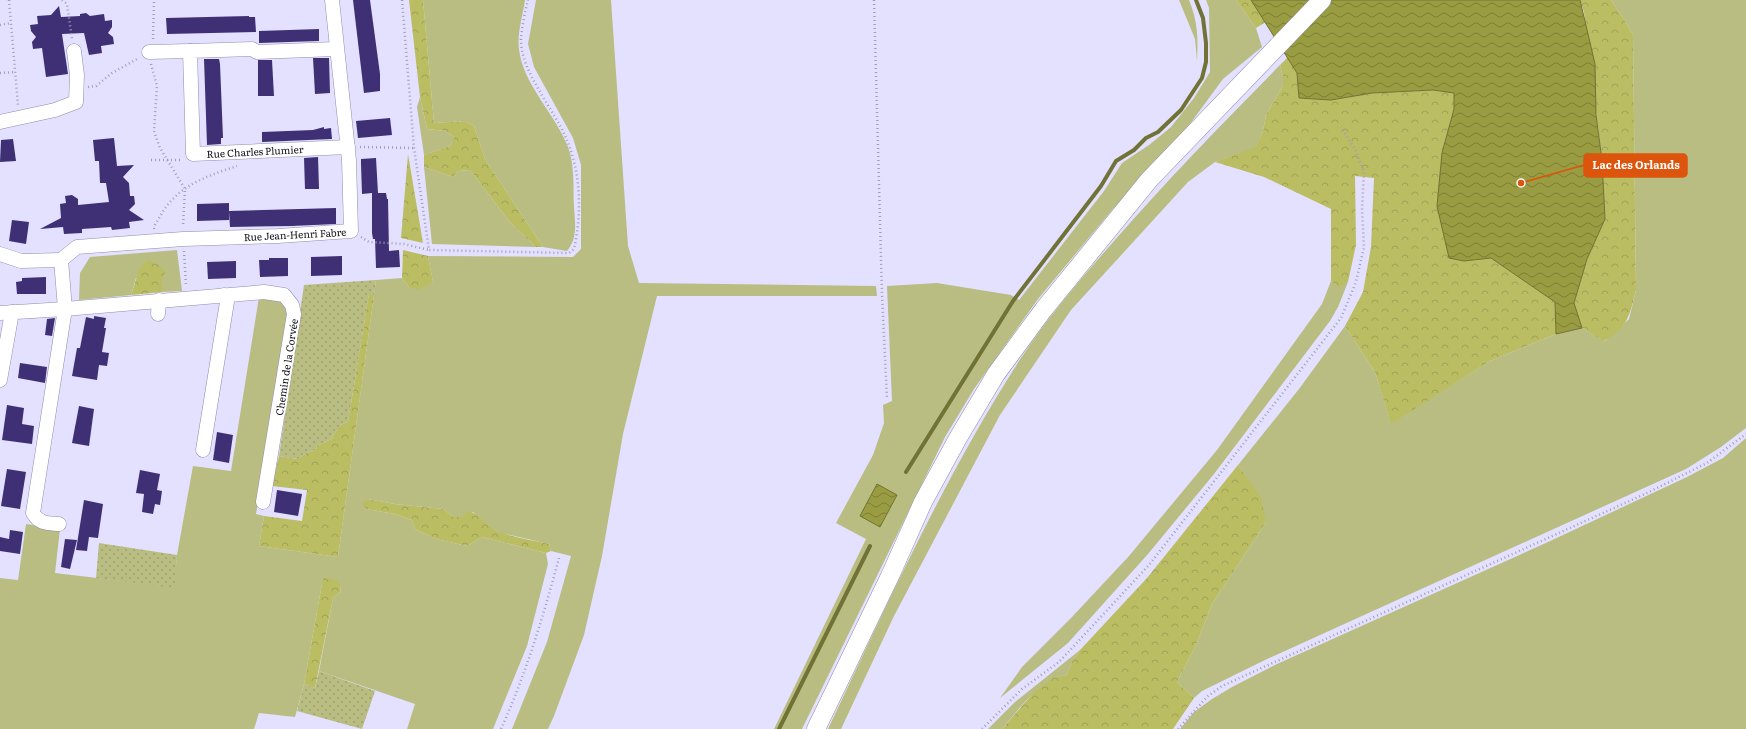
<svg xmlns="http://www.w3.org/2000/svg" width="1746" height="729" font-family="Literata,serif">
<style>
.grass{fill:#babd81}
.forest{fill:url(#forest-crowns)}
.garden{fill:url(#garden-dots)}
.water{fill:url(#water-waves);stroke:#717235}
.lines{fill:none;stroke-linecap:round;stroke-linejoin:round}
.stream{stroke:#717235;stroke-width:4}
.building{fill:#3f3076}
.minor-casing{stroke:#8f8da8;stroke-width:15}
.major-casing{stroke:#8f8da8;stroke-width:19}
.path{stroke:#a19fb7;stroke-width:2.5;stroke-dasharray:1 3;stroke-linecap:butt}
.minor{stroke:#fff;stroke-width:14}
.major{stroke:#fff;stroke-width:18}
.labels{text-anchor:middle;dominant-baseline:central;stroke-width:4;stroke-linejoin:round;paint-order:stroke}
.street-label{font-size:10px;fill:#100f19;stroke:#fff}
.leader{fill:none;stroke:#dd550d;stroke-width:1.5}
.callout-dot{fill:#dd550d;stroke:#fff;stroke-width:1.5}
.callout{fill:#dd550d;stroke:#dd550d;stroke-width:1.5}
.callout-label{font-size:11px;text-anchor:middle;font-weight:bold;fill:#fff}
</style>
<defs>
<pattern id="forest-crowns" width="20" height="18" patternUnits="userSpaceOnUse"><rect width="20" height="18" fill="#bbbd63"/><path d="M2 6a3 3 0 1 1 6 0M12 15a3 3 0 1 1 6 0" fill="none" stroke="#a0a155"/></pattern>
<pattern id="garden-dots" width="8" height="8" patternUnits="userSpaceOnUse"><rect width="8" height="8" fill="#babd81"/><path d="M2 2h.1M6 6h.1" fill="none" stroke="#9fa16f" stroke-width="1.8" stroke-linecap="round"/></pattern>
<pattern id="water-waves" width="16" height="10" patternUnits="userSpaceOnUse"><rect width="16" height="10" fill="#9a9c41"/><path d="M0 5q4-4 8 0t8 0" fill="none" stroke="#7c7e36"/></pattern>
</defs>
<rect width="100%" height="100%" fill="#e3e1ff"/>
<g class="grass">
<path d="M423,0H525C523,15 517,33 519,49C523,85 555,113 568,147C575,165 573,188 574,207C575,223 578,238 567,251L543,247L485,159L474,126L465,121L434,123Z"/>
<path d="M536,0H611L628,246L639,283L876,286L877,296H657L623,434L602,556L584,635L554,716L548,729H512L547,642L571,556L551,551L549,544L501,533L489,527L473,512L463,517H454L443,509L395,504L368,499L366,509L395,514L412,520L415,529L436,539L467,546L482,537L546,553L548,564L527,646L493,729H407L415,704L319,671L333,598L340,592L341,586L323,578L304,684L295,717L259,713L254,729H0V578L18,580L26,524L60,529L55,573L174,587L177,555L193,466L231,471L259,297C280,298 281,296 289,317L256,514L264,516L259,546L338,557L376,280L402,278L409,287L433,282L428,256L573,257L581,249V165L573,138L534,67L528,44Z"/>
<path d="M1179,0H1189C1198,22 1198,38 1197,61L1195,39Z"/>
<polygon points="1206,0 1236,0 1256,28 1262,47 1223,79 1184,132 1112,210 1038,299 974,389 945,437 802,729 774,729 866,539 836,523 873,455 884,423 883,405 892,401 887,286 937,283 1011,295 1019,300 1104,191 1122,163 1149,145 1171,127 1194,98 1210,72 1209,8"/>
<polygon points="1611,0 1746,0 1746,428 1721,447 1686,469 1265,660 1202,691 1194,698 1177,682 1196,645 1212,604 1266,522 1246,477 1238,465 1299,389 1345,326 1375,372 1391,423 1490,361 1556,334 1582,328 1605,341 1629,319 1636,290 1633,35 1624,19"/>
<path d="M1280,65L1283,77V86L1266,115L1263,131L1256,148L1215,162L1188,182L1071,310L1000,415L894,616L841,729H828C888,603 945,475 1021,358C1049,316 1082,277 1115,240C1168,179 1224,122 1280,65Z"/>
<polygon points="420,97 427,129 446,131 454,137 450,146 424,155 417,107"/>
<polygon points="424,167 453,177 458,171 470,170 509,221 536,247 432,244"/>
<polygon points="177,250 182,291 162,292 162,278 136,278 131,295 79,300 80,273 90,257"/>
<polygon points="1331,281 1339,286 1348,282 1338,307 1330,321 1214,474 1148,554 1068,643 1000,698 1022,667 1072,617 1129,556 1217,450 1322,304"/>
<polygon points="1746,438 1746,729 1180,729 1194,712 1212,699 1232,687 1277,664 1548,542 1687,477 1723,458"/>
<path d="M1080,650L1071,663L1067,675C1037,682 1021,707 1002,729H988L1015,702Z"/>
</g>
<g class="forest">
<polygon points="409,0 423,0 434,123 465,121 474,126 485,159 543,247 536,247 509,221 470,170 458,171 453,177 424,167 424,155 450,146 454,137 446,131 427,129 420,97"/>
<polygon points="1236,0 1251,0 1266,22 1256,28"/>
<path d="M1580,0H1611L1624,19L1633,35L1636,290C1630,314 1628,328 1604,341L1582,328L1574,304L1587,259L1605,219L1602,160L1584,12Z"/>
<polygon points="1288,57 1297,73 1299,98 1331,100 1372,93 1433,90 1454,93 1454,109 1442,153 1464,261 1491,258 1555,302 1556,334 1490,361 1391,424 1375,372 1345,326 1363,292 1371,247 1374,178 1355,176 1356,245 1348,282 1339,287 1331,281 1331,209 1264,177 1215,162 1256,147 1263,131 1266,115 1283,86 1283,77 1280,65"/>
<polygon points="408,154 423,243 401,238"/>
<polygon points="403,250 428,256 433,282 418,290 409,287 402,278"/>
<polygon points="149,260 160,266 166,272 162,278 162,292 131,295 140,267"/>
<polygon points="369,293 374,295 338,557 259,546 264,516 302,521 307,490 272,486 279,456 298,459 306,453 315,450 317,446 331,439 340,425 348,422"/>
<polygon points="1238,465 1261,497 1266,522 1212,604 1196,645 1177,682 1194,698 1173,729 1002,729 1034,692 1053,678 1067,675 1071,663 1080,650 1147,578"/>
<path d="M368,499L395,504L443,509L454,517H463L467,511C480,513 487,528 500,532C516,538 533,540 549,544L551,551L546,553L482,537L467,546L436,539L415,529L412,520L395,514L366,509L362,503Z"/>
<path d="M323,578C333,578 336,578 341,586L340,592L333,598L315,688L304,684Z"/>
</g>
<g class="garden">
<polygon points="376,280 374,295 369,294 348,422 340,425 331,439 317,446 315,450 306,453 298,459 279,456 304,285"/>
<polygon points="99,543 177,555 175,588 96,578"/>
<polygon points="319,671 375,691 362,729 297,711 304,684 315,688"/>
</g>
<g class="water">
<polygon points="1251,0 1580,0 1595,64 1596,115 1602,160 1605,219 1587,259 1574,303 1582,328 1556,334 1555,302 1491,258 1464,261 1449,258 1437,206 1442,153 1454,109 1454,93 1433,90 1372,93 1331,100 1299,98 1297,73"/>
<polygon points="877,484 897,495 880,527 860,516"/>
</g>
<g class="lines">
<g class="stream">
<polyline points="906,472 1013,301 1101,186 1116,161 1134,150 1146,138 1158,132 1181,110 1202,78 1206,62 1206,43 1203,18 1196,0"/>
<polyline points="779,729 870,546"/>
</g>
</g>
<g class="building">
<polygon points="353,0 370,0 380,74 380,91 364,93"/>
<polygon points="59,6 61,17 80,16 80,14 86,13 90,16 104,14 105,21 112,20 112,27 108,33 113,37 114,44 101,46 102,53 89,55 84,33 62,34 68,74 46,77 42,48 33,49 32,42 36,37 31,31 30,25 38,24 37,16 51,15"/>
<polygon points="249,16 249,17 255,17 256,32 167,34 166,18"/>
<polygon points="319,29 319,41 259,43 259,31"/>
<polygon points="313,58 329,58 330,93 315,94"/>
<polygon points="204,59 219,59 220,64 223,138 221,138 221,144 207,145"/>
<polygon points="258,60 272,60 274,96 258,96"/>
<polygon points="390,118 392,135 358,138 356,121"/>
<polygon points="324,127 324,129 331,128 332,139 262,142 262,132 313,130"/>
<polygon points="114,138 117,166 134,165 123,177 129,183 130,196 134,196 135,204 129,210 144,220 129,222 130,228 112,230 111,227 82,229 82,233 64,234 63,227 40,229 61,218 60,204 66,203 65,196 72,195 78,199 78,205 109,202 106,183 100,183 99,161 95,161 93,140"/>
<polygon points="13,139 16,161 0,162 1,140"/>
<polygon points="318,157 319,189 305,189 304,158"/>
<polygon points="376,158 378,193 386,193 387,199 388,199 389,251 399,250 400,267 376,268 375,239 373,239 372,233 372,193 362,194 361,164 361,159"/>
<polygon points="229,203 229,220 197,221 197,204"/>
<polygon points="336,208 336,224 292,226 230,227 229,211"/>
<polygon points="12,220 29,222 26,244 9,241"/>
<polygon points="342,256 342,275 311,276 311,257"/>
<polygon points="269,258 288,258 288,276 260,277 259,260 269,260"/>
<polygon points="236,261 236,278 208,279 207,262"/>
<polygon points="46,277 46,294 17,294 16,282 22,281 22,278"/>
<polygon points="94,316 106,318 104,328 106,328 102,352 109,353 107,366 99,365 97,380 72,376 77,348 80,348 86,317 94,319"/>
<polygon points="55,318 52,336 45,335 47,319"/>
<polygon points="20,363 47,367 45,383 18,378"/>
<polygon points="7,405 24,408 22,424 34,426 32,444 2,440"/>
<polygon points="79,406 94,409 89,446 72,443"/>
<polygon points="217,432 233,435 229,463 213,460"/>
<polygon points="7,469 26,472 20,509 1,506"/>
<polygon points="140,470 160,474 157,490 162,491 160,505 155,504 153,514 142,512 144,494 136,493"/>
<polygon points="277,490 302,494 298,516 274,512"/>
<polygon points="84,500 103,504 98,538 89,537 87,551 76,550"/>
<polygon points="10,530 23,532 20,554 0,551 0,537 9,539"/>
<polygon points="65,539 77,540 70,569 61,567"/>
</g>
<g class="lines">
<defs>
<g id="minor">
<polyline points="336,49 257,52 252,49 190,51 193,154 348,147"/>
<polyline points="149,52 190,51"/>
<polyline points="0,122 55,110 76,102 77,75 74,51"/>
<polyline points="0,254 21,261 61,260"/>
<polyline points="0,313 65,309 264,292 284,295 292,305 294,314 263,502"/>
<polyline points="158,314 159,300"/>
<polyline points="0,380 12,312"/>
<polyline points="203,450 227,302 224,295"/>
<path d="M59,524C48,523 39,524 33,513L65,309L61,260L77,247L183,239L278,236L351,231L349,160L332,0"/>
</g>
<polyline id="major" points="816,729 890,576 923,502 958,438 996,374 1044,309 1149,180 1322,0"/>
</defs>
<use href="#minor" class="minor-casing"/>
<use href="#major" class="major-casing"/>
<g class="path">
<polyline points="9,0 18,105"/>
<polyline points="62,0 67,4 72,39"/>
<path d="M402,0L414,148L429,250L569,253L574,249C582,213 581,172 566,138C554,109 520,71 521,39C522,26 525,12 528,0"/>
<polyline points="874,0 882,294 887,399"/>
<polyline points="0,25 11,23"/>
<polyline points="153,39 154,0"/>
<polyline points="151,64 157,86 154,131 160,148 185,189 183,226"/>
<polyline points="0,73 15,72"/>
<polyline points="88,87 96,86 112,73 139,58"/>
<polyline points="360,147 414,148"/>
<polyline points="151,160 183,160"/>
<path d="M154,229L155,225C160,217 164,208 171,201C188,182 213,174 237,166"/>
<polyline points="361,237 369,242 404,244 429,250"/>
<polyline points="184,251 186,286"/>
<path d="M501,729C526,674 543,617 559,558"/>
<polyline points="982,729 1022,689 1059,662 1149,565 1341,318 1356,282 1364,247 1362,208 1364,172 1356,151 1341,127"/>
<polyline points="1178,729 1208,696 1222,686 1647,493 1707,463 1746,434"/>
</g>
<use href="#minor" class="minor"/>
<use href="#major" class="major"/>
</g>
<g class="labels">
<g class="street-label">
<text transform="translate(255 151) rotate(-3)">Rue Charles Plumier</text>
<text transform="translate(295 234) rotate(-3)">Rue Jean-Henri Fabre</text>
<text transform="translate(286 367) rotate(-81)">Chemin de la Corvée</text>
</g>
</g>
<path class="leader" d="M1521 183L1584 165"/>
<circle class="callout-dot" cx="1521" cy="183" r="4"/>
<rect class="callout" x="1584" y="154" width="103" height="23" rx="4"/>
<g class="callout-label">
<text x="1636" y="169">Lac des Orlands</text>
</g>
</svg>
